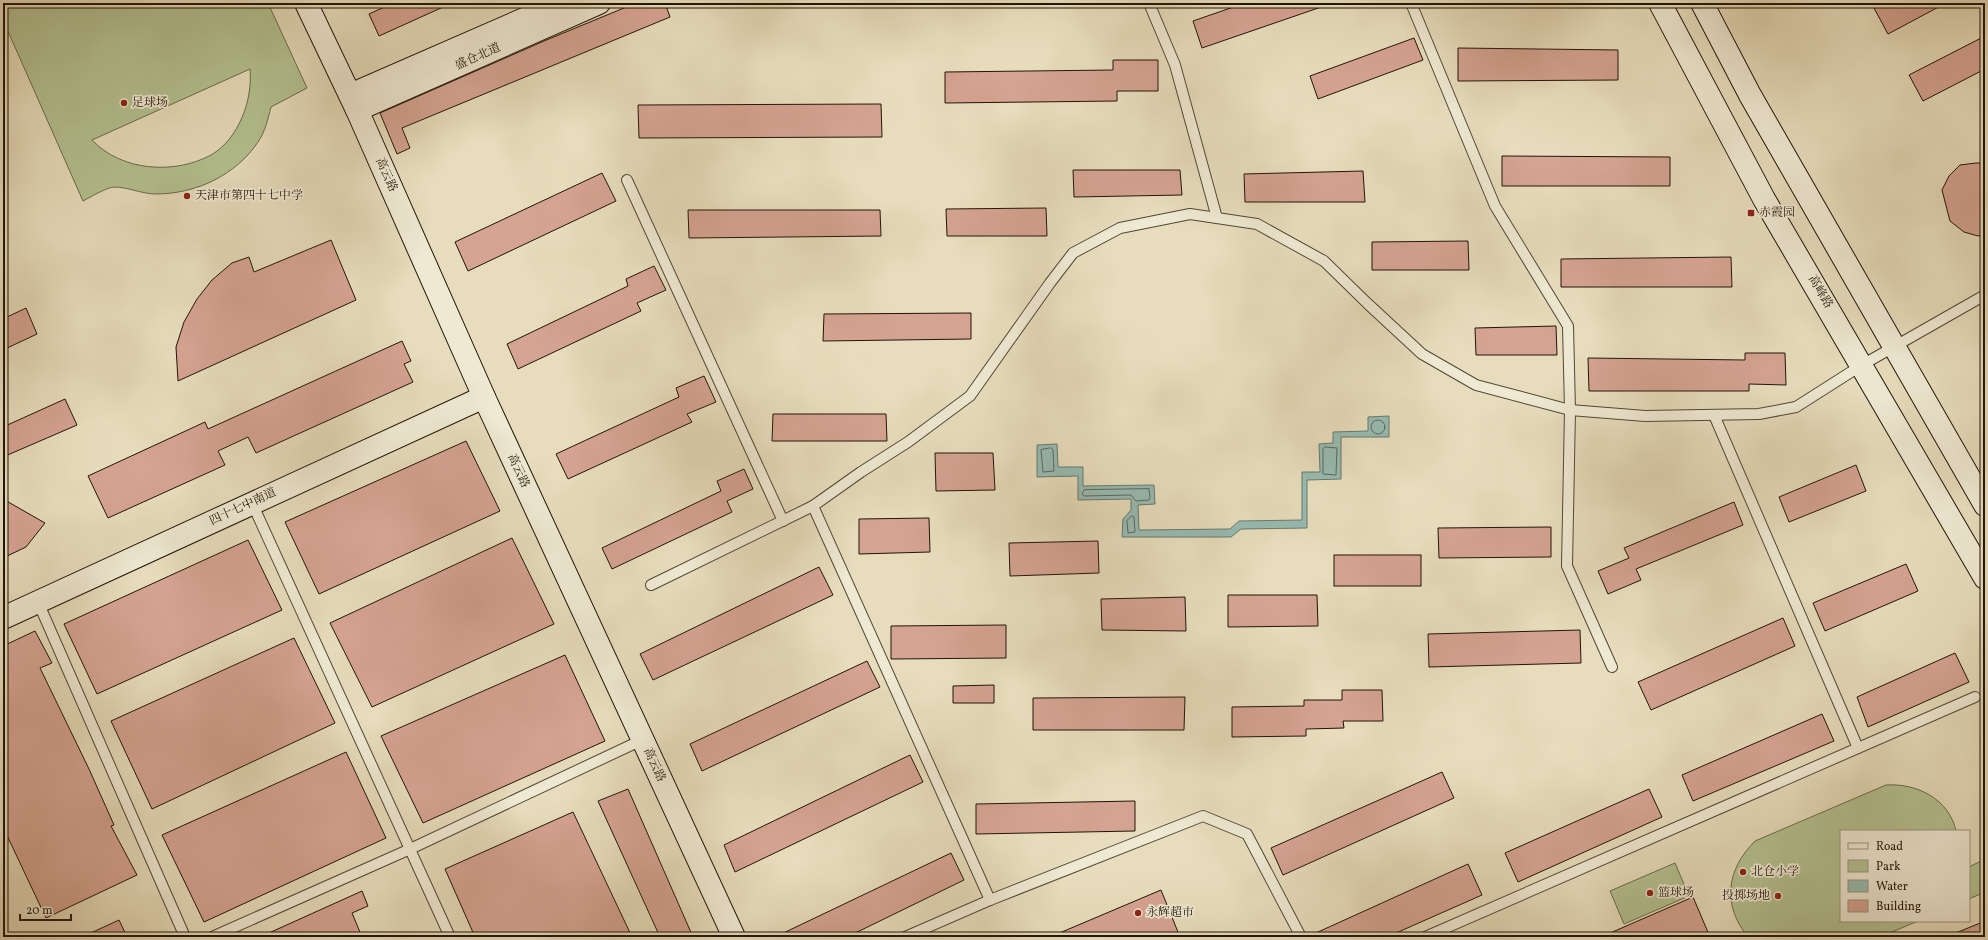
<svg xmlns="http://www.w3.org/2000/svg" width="1988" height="940" font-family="Vollkorn,'Noto Serif SC',serif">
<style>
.green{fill:#b4c191;stroke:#6a6b4c;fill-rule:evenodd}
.water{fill:#97bbb2;stroke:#67796e}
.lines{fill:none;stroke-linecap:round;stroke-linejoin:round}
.shore{stroke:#5c685d;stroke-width:1}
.building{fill:#d5a391;stroke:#201508}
.lane-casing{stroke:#524735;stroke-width:12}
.secondary-casing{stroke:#201508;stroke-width:24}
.lane{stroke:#efe9d3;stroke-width:10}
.secondary{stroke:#efe9d3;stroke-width:22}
.poi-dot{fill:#8f2418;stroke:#efe9d3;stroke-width:1.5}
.labels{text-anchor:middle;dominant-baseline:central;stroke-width:3.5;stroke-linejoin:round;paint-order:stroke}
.street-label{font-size:12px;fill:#201508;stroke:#efe9d3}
.poi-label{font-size:12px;fill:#201508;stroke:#efe9d3;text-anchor:start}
</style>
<rect width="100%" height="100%" fill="#e7ddbc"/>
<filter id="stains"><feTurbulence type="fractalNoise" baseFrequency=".005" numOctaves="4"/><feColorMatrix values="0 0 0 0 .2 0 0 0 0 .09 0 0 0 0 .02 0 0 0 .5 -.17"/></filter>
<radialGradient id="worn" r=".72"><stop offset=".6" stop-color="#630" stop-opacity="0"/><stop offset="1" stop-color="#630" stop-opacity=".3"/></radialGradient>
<g class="green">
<path d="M3,3H268L307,88L271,107C268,119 265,132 258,142C236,175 196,194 156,194C142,194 128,187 114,187C105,188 91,197 83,201L3,20ZM250,69C253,99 239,139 211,155C174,175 121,171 92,140Z"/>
<path d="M1886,785C1917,783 1949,799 1956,831H1841V921H1918L1880,937H1748C1722,905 1726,870 1755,841Z"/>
<polygon points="1985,859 1985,892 1969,899 1969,867"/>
<polygon points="1675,863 1689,896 1624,924 1610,891"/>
</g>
<polygon class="water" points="1389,416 1389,437 1341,437 1341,479 1307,480 1307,528 1241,529 1231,537 1122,537 1123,519 1131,510 1131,499 1078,500 1078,476 1037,477 1037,445 1057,444 1058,467 1083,467 1083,486 1154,485 1155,504 1138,505 1139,530 1230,529 1239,521 1302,520 1302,472 1320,472 1319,444 1333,443 1333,432 1368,431 1368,417"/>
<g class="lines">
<g class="shore">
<circle cx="1378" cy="427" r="7"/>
<polygon points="1325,447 1337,448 1336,475 1323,474 1323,449"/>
<polygon points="1051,448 1053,450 1054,471 1043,472 1041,450"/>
<polygon points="1149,489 1150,498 1149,500 1136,501 1131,495 1084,496 1082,494 1084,490"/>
<polygon points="1132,516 1134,517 1135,532 1128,533 1127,521"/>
</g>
</g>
<g class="building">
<polygon points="393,3 452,3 379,36 369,14"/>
<polygon points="636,3 665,3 670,17 402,128 410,148 397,154 380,113 544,41"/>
<polygon points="1245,3 1326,3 1327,5 1202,48 1193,21"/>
<polygon points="1883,3 1946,3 1888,34 1874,8"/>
<polygon points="1985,36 1985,69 1923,101 1909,75"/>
<polygon points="1414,38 1423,60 1318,99 1310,76"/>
<polygon points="1458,48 1618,50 1618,80 1458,81"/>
<polygon points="1113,60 1158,60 1158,91 1117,91 1117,101 945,103 945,72 1113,70"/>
<polygon points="881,104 882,137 639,138 638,105"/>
<polygon points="1502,156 1670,157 1670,186 1502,186"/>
<polygon points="1976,163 1985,163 1985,235 1978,236 1964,232 1950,221 1942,190 1949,176 1960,165"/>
<polygon points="1073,170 1180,170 1182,195 1074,197"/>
<polygon points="1363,171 1365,202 1245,202 1244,174"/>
<polygon points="602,173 616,201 468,271 455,242"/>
<polygon points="1046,208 1047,236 947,236 946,209"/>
<polygon points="688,210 880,210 881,236 689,238"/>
<polygon points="331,240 356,300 178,381 176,347 184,322 197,299 212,280 232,263 249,257 254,272"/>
<polygon points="1468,241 1469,270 1372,270 1372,242"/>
<polygon points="1731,257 1732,287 1561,287 1561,259"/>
<polygon points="654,266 666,290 637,303 641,311 518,369 507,344 628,286 626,279"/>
<polygon points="26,308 37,334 3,350 3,319"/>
<polygon points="971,313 971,339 823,341 824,314"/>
<polygon points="1556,326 1557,355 1476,355 1475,328"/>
<polygon points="402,341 411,361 404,364 413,382 256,453 248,437 218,451 225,465 108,518 88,476 205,422 208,429"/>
<polygon points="1745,353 1785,353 1786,385 1749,384 1749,391 1589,391 1588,358 1745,360"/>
<polygon points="704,376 716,402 687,414 692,422 568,479 556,454 679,397 676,388"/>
<polygon points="65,399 77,425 3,457 3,427"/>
<polygon points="773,414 886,414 887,441 772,441"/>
<polygon points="466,441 500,511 319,594 285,522"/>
<polygon points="935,453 993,453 995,490 936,491"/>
<polygon points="1856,465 1866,491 1789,522 1779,497"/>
<polygon points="744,469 753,489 727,501 732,512 612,569 602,548 721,491 717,481"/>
<polygon points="3,499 45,523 26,547 3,558"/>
<polygon points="1734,502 1743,525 1636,569 1641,580 1608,594 1598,571 1629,558 1624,548"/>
<polygon points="929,518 930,552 859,554 859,519"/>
<polygon points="1551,527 1551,557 1439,558 1438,528"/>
<polygon points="512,538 554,624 372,707 330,623"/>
<polygon points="248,540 282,610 97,694 64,624"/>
<polygon points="1098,541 1099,573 1010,576 1009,543"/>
<rect x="1334" y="555" width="87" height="31"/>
<polygon points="1906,564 1918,591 1825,631 1813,603"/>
<polygon points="819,567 833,595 653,680 640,654"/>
<polygon points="1228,595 1317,595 1318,626 1228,627"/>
<polygon points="1185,597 1186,631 1102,630 1101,599"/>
<polygon points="1783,618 1795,646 1651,710 1638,682"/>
<polygon points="1006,625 1006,658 891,659 891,626"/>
<polygon points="1580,630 1581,663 1429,667 1428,634"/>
<polygon points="35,631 52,663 40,668 89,769 114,825 111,826 137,875 46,918 3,827 3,646"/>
<polygon points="294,638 335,723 152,809 111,721"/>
<polygon points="1955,653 1969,682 1868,727 1857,697"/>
<polygon points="565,655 605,741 423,823 381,736"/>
<polygon points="867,661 880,687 702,771 690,744"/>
<polygon points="994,685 994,703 953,703 953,686"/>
<polygon points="1342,690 1382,690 1383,721 1343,721 1344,728 1306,729 1306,736 1232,737 1232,707 1304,706 1304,700 1342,700"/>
<polygon points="1185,697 1184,730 1033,730 1033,698"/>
<polygon points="1822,714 1834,741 1693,801 1682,775"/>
<polygon points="346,752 386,838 204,922 162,835"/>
<polygon points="910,755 923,782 735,872 724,845"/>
<polygon points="1442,772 1454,798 1283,875 1271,848"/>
<polygon points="628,789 693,937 660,937 598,801"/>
<polygon points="1649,789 1662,817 1518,882 1505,853"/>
<polygon points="1135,801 1135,831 976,834 976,804"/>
<polygon points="573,812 632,937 475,937 445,869"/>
<polygon points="951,853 964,880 847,937 775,937"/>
<polygon points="1468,864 1482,895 1387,937 1307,937"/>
<polygon points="1161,890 1180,937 1050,937"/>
<polygon points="362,891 368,906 352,913 362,937 260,937"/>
<polygon points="1693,897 1710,937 1601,937"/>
<polygon points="119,920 127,937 82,937"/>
<polygon points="1985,921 1985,937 1946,937"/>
</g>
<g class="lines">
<defs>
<g id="lane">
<polyline points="1149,3 1175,65 1217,218"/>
<polyline points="1411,3 1495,206 1568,326 1570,410 1567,566 1612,667"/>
<polyline points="627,180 783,521"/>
<polyline points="1714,415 1858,748"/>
<polyline points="252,503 450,937"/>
<polyline points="813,506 990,900"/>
<polyline points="651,585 813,506 861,472 908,442 970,396 1050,283 1073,253 1120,228 1190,214 1257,224 1324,261 1368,304 1422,354 1476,385 1570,410 1645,416 1759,414 1796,407 1862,365 1985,295"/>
<polyline points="38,602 185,937"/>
<polyline points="212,937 408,850 642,740"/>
<polyline points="905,937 990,900 1203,816 1247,834 1301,937"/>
<polyline points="1425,937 1975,697"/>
</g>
<g id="secondary">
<polyline points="306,3 357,110 484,397 734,937"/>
<polyline points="1660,3 1764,199 1985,578"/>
<polyline points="1702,3 1750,95 1985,505"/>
<polyline points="350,95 561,3"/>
<polyline points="357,110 599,3"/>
<polyline points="3,618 484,397"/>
</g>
</defs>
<use href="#lane" class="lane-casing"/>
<use href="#secondary" class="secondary-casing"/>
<use href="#lane" class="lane"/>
<use href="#secondary" class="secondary"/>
</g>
<g class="poi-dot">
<circle cx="124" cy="103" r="4"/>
<circle cx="187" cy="196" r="4"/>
<rect x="1747" y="209" width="8" height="8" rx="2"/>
<circle cx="1743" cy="872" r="4"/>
<circle cx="1650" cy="893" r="4"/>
<circle cx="1778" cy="896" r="4"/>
<circle cx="1138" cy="913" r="4"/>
</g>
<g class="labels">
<g class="street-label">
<text transform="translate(478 57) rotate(-24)">盛仓北道</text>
<text transform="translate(386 175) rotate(66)">高云路</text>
<text transform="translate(1820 292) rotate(59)">高峰路</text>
<text transform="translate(518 471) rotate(65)">高云路</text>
<text transform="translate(243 507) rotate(-25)">四十七中南道</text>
<text transform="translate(654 765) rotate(65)">高云路</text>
</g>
<g class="poi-label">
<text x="132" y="103">足球场</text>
<text x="195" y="196">天津市第四十七中学</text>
<text x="1759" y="213">赤霞园</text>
<text x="1751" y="872">北仓小学</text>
<text x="1658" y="893">篮球场</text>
<text x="1770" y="896" text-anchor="end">投掷场地</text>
<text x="1146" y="913">永辉超市</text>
</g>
</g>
<rect width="1988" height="940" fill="none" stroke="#e7ddbc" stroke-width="16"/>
<rect x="4" y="4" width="1980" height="932" fill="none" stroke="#201508" stroke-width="2"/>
<rect x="8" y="8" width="1972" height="924" fill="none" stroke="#201508"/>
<rect x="1840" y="830" width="130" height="92" fill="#efe9d3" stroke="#9c9482"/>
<rect x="1848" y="843" width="20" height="6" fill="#efe9d3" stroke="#9c9482"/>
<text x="1876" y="850" font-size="12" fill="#201508">Road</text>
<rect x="1848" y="860" width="20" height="12" fill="#b4c191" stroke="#9c9482"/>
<text x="1876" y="870" font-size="12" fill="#201508">Park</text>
<rect x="1848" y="880" width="20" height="12" fill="#97bbb2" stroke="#9c9482"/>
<text x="1876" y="890" font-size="12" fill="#201508">Water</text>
<rect x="1848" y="900" width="20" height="12" fill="#d5a391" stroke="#9c9482"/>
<text x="1876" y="910" font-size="12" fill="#201508">Building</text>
<path d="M20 914v6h51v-6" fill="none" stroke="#201508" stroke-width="2"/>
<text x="26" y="914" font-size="12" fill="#201508" stroke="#efe9d3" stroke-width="3" paint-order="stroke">20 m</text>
<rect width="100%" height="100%" filter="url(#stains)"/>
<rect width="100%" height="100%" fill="url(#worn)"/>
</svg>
